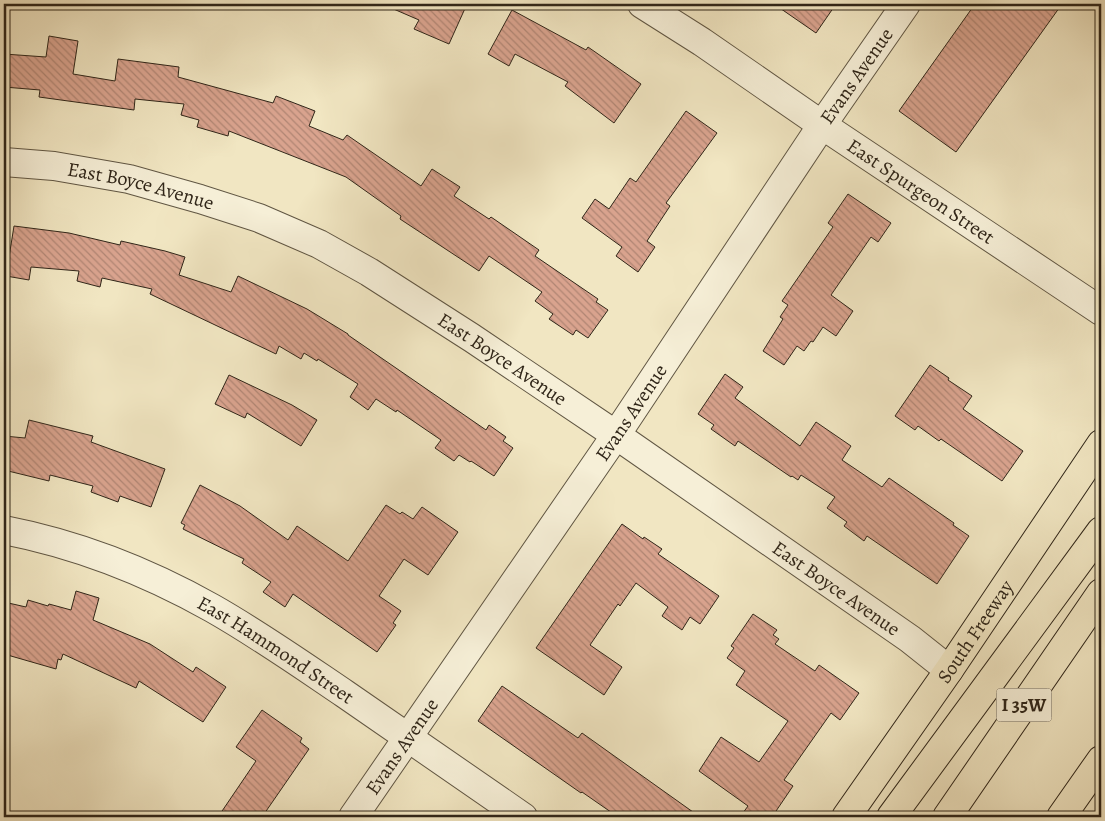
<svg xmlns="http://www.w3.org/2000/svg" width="1105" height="821" font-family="Alegreya,serif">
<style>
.building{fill:url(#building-back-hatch);stroke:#302619}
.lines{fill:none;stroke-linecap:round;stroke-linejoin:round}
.minor-casing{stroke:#605643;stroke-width:30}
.major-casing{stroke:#302619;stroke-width:30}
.highway-casing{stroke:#302619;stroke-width:30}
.minor{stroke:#f6efd7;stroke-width:28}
.major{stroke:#f1e6c2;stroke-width:28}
.highway{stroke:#f1e6c2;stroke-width:28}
.labels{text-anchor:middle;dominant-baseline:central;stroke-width:4;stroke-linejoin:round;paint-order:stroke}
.shield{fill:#f6efd7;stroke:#6b6252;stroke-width:1}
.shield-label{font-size:19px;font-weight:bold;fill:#302619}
.street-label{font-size:20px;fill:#302619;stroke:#f6efd7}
</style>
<defs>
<pattern id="building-back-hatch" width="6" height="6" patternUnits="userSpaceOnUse" patternTransform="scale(1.25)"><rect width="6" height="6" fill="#d9a38e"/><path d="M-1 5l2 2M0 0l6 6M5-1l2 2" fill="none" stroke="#b08573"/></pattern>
</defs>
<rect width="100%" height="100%" fill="#f1e6c2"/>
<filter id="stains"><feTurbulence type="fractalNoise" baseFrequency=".004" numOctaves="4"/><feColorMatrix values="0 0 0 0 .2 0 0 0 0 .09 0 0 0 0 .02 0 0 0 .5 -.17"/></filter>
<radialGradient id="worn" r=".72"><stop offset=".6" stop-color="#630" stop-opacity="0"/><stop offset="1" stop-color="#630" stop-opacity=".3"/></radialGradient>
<g class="building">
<polygon points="382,4 467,4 449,44 414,29 419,20"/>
<polygon points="774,4 836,4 816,33"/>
<polygon points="975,4 1062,4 956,152 899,111"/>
<polygon points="512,10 586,50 588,47 641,84 614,123 565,86 568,82 515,54 509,66 488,54"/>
<polygon points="49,36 78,41 73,74 115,81 118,59 179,67 178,77 273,103 276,96 315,111 309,126 343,140 347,135 421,186 432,169 460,187 454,196 489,219 491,217 539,250 535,256 598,299 596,302 608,310 588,338 576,330 573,335 549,319 553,314 535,301 542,292 489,256 479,271 400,219 401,216 346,177 229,131 228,136 197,127 199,120 181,115 184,104 135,99 134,110 39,97 40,90 4,87 4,54 46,57"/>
<polygon points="686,111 717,133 666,203 670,206 647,241 655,247 638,272 616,256 622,247 582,218 595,199 609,209 630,178 636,182"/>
<polygon points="848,194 891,223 878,242 871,237 831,295 853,311 836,336 823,327 813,342 811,341 804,351 797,346 784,365 763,351 783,319 780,317 788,305 782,301 833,227 828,223"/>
<polygon points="14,226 69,233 120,245 121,241 165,251 185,257 179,275 231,292 238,276 307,309 348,334 348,335 486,430 489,425 506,437 503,441 513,448 494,476 471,461 470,462 459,455 454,461 435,448 441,440 397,410 396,412 376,399 368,410 350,397 358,384 318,359 317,361 304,353 301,359 279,346 276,354 150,294 152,289 102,278 100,287 77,281 79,271 31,267 29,280 6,276"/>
<polygon points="930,365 949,378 948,380 972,396 963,409 1023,451 1002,481 941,439 939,441 918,426 915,430 895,416"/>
<polygon points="725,374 743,387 735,398 800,446 816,422 851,446 842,460 882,487 889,478 954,523 953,525 969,536 937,584 867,536 864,541 844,526 847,522 827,508 835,497 801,475 798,480 792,476 791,477 738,441 735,446 711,429 714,425 698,414"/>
<polygon points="229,375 292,405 317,420 301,446 247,413 245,418 215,404"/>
<polygon points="29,420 93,436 91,442 165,469 151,507 120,496 118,502 91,492 93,486 50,475 49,481 4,470 4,436 25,438"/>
<polygon points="200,485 240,506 288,540 297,526 348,561 386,505 400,514 402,512 413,519 422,507 458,532 428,575 404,559 379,596 401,611 393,623 396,625 377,652 293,594 285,607 263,592 271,582 242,563 244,559 183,529 185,525 181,523"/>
<polygon points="622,524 643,539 644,537 662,549 658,554 719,596 700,624 690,617 682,630 662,616 668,607 636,583 620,606 618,604 590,645 622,667 604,695 536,648"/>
<polygon points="76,591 99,598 93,620 150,644 193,672 196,667 226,687 203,722 139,681 136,688 63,654 61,660 58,659 56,669 4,654 4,602 26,607 28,600 48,606 49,604 71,610"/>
<polygon points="753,614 777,630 773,635 779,639 775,644 815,671 819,665 859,693 840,720 831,713 784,780 793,786 772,817 740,817 748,806 699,771 721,737 759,762 788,721 736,685 745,671 727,658 734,648 731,646"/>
<polygon points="502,686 578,738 582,733 700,817 618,817 582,792 581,793 478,721"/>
<polygon points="262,710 302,738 300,742 309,749 262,817 218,817 256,761 236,747"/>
</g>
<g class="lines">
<defs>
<g id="minor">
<path id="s1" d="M642,4L702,42L822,125L1101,311"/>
<path id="s2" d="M4,162L54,166L129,179L200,199L259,218L319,244L369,272L472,338L616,435L910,639L949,670"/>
<path id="s3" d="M4,530C76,544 148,572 212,608C258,634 302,665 345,694C405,735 464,776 523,817"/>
<path id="s4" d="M353,817L616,435L822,125L906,4"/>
</g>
<g id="major">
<path id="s5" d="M846,817L949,670L1101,444"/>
</g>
<g id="highway">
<polyline points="891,817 1101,531"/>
<polyline points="947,817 1101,593"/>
<polyline points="1061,817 1101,760"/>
</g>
</defs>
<use href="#minor" class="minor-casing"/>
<use href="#major" class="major-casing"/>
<use href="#highway" class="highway-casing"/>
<use href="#minor" class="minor"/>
<use href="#major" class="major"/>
<use href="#highway" class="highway"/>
</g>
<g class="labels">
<rect class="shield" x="996.5" y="688.5" width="55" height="33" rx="4"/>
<g class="shield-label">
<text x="1024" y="705">I 35W</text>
</g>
<g class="street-label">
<text stroke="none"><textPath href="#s4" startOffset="896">Evans Avenue</textPath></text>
<text stroke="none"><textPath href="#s2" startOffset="139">East Boyce Avenue</textPath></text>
<text stroke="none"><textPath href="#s1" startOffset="336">East Spurgeon Street</textPath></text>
<text stroke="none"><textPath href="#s2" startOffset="544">East Boyce Avenue</textPath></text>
<text stroke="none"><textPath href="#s4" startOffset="491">Evans Avenue</textPath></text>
<text stroke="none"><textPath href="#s2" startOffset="949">East Boyce Avenue</textPath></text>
<text stroke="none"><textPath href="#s5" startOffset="226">South Freeway</textPath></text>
<text stroke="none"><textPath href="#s3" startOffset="299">East Hammond Street</textPath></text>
<text stroke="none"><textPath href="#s4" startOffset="86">Evans Avenue</textPath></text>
</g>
</g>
<rect width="1105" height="821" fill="none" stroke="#f1e6c2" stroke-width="20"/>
<rect x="5" y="5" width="1095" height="811" fill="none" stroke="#302619" stroke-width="2.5"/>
<rect x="10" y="10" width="1085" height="801" fill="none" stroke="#302619"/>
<rect width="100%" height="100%" filter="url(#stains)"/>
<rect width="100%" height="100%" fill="url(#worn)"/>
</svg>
